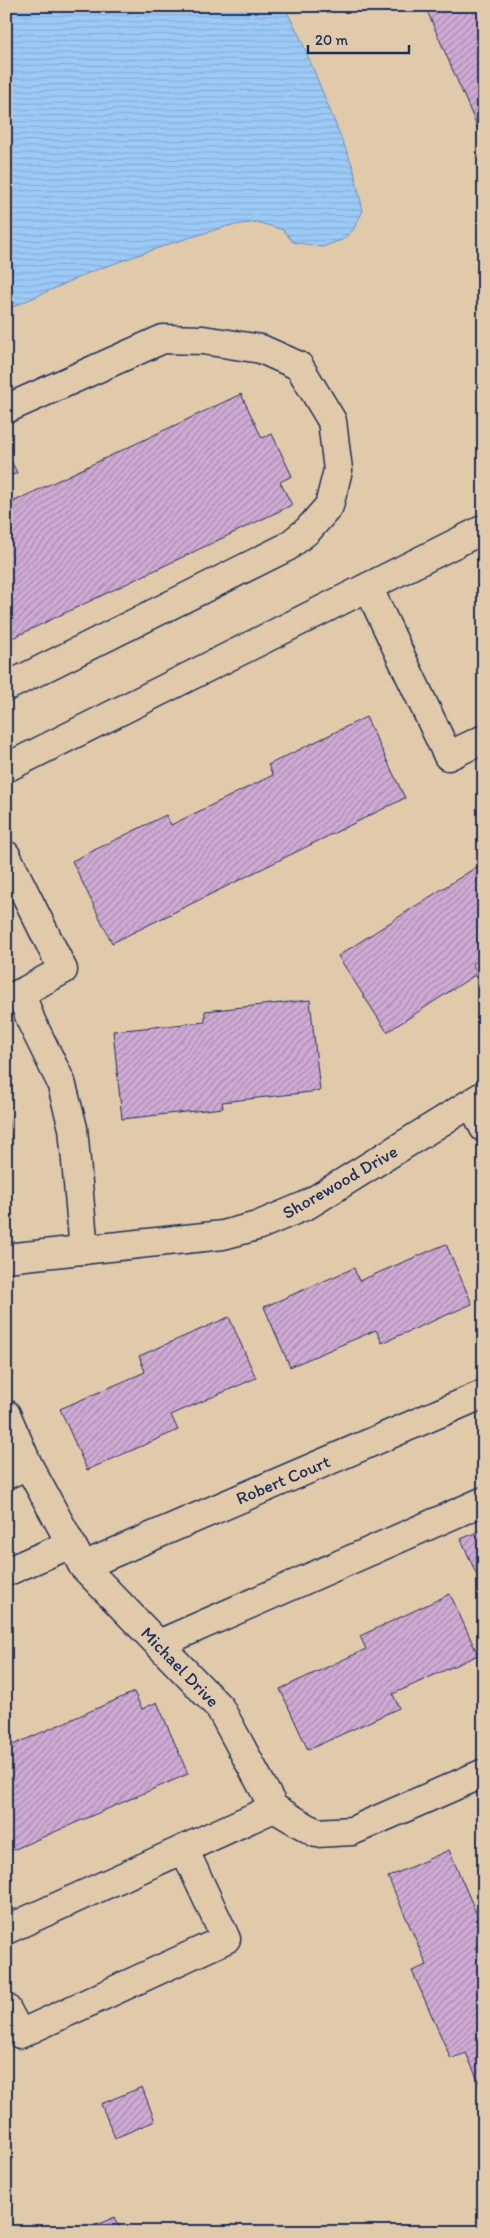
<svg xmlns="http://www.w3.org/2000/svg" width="490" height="2238" font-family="Itim,sans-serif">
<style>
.water{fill:url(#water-rules);stroke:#688cba}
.building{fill:url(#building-hatch);stroke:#1b2f5e}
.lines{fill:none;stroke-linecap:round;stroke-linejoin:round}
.minor-casing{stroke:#1b2f5e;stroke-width:31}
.minor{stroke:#e1caaa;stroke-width:28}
.labels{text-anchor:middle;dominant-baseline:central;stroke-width:4.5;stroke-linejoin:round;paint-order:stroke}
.street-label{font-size:18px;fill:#1b2f5e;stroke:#e1caaa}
</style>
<defs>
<pattern id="water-rules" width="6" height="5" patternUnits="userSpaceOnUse" patternTransform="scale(1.25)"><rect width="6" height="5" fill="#9bcaf7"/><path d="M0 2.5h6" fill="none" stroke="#85aed6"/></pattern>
<pattern id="building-hatch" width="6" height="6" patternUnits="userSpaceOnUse" patternTransform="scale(1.25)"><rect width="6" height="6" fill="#cfaad3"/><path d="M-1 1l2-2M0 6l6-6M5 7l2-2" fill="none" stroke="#a78bae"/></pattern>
</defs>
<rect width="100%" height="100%" fill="#e1caaa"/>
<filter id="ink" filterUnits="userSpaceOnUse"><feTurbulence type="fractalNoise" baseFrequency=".02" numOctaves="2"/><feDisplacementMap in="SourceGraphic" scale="10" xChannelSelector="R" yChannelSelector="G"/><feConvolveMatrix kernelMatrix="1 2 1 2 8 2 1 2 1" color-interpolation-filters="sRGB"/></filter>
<g filter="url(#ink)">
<polygon class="water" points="6,6 284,6 301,39 353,167 363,211 353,230 342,240 322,247 293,242 283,230 257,222 228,226 172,243 93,271 6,310"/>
<g class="building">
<polygon points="425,6 484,6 484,131 480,133"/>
<polygon points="241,394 262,438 272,434 292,476 280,482 292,505 6,641 6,505"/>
<polygon points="6,450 17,473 6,478"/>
<polygon points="366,717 405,798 112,943 72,861 166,815 171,825 273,775 268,765"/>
<polygon points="484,862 484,957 472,964 478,973 387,1032 338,956"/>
<polygon points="310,1000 320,1091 222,1102 223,1108 122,1119 113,1031 205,1022 205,1011"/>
<polygon points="6,1096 12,1149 6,1149"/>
<polygon points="446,1244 472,1304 382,1343 376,1330 290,1367 264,1307 354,1268 359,1281"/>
<polygon points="229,1317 256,1378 171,1415 178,1430 87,1470 60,1409 145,1372 139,1356"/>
<polygon points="484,1529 484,1584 481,1585 461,1539"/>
<polygon points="450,1594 478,1655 393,1694 399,1708 308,1750 280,1689 366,1649 360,1636"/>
<polygon points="134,1692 142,1709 157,1702 188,1774 6,1853 6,1748"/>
<polygon points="449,1850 484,1931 484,1943 475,1947 484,1968 484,2094 466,2053 451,2059 412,1971 427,1965 388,1877"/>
<polygon points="142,2087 155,2121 115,2138 101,2104"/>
<polygon points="115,2217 122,2232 80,2232"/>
</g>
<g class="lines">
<defs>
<g id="minor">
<polyline points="6,409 163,339 203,340 261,349 299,366 332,421 338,470 329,506 308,530 287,547 6,687"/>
<polyline points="368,587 448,756 484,739"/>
<polyline points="6,768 484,529"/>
<polyline points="6,855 63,970 21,993"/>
<polyline points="6,999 21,993 31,1021 61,1082 73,1128 84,1250"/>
<polyline points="472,1103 484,1128"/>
<polyline points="6,1258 223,1235 257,1226 307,1205 484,1095"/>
<polyline points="6,1414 28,1465 83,1566 220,1708 274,1808 316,1833 352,1831 484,1773"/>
<polyline points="6,1475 28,1465"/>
<polyline points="83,1566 484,1394"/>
<polyline points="6,1572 71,1544"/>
<polyline points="159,1644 484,1501"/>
<polyline points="6,1930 274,1808"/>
<polyline points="6,2008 20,2034 226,1939 184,1849"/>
</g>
</defs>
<use href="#minor" class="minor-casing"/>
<use href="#minor" class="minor"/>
</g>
</g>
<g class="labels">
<g class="street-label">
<text transform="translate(340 1182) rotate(-30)">Shorewood Drive</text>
<text transform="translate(283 1480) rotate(-23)">Robert Court</text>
<text transform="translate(180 1667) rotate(46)">Michael Drive</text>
</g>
</g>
<rect width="490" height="2238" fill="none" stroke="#e1caaa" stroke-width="25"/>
<rect x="12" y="12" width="465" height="2213" fill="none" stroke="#1b2f5e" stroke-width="2" filter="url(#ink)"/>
<path d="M308 45v8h101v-8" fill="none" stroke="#1b2f5e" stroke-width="2.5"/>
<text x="315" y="45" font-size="15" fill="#1b2f5e" stroke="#e1caaa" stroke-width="4" paint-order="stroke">20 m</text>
</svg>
